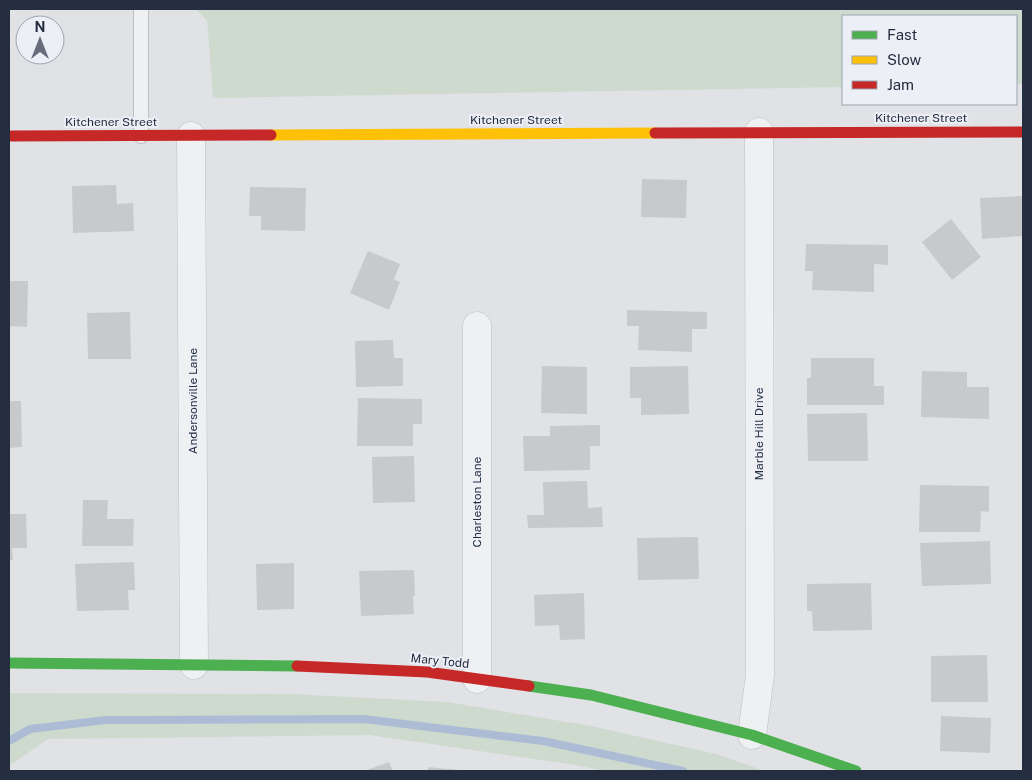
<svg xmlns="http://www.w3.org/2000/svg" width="1032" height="780" font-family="'Public Sans',sans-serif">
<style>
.green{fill:#cfdacf}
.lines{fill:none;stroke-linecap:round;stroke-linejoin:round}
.stream{stroke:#abbcd4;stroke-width:8}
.building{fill:#c7c9cd}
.lane-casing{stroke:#bdbfc3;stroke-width:16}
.street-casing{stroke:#bdbfc3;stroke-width:29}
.lane{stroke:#eff0f2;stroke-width:14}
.street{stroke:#eff0f2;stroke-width:28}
.fast{stroke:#4caf50;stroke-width:11}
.slow{stroke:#ffc107;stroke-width:11}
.jam{stroke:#c62828;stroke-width:11}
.labels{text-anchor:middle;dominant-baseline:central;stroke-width:4;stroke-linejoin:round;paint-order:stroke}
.street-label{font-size:12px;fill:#252d40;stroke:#ecf0f6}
</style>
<rect width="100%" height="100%" fill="#e0e2e5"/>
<g class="green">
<polygon points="195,9 1023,9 1023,84 1016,84 1016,16 843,16 843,87 213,98 207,20"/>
<polygon points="9,693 290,694 447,702 591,726 716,754 765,771 603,771 576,765 369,735 48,739 9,766"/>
</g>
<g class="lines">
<polyline class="stream" points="9,741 30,729 106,720 364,719 543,741 683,771"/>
</g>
<g class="building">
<polygon points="642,179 687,180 686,218 641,217"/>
<polygon points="116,185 117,204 133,203 134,231 73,233 72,186"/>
<polygon points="250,187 306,188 305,231 261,230 261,216 249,216"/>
<polygon points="1023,196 1023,236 982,239 980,198"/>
<polygon points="951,219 981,257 952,280 922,242"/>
<polygon points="806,244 888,245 888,265 874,264 874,292 812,290 813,271 805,271"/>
<polygon points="368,251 400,264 394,279 400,282 389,310 350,293"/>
<polygon points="9,281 28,281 27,327 9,326"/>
<polygon points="627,310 707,312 707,329 692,329 692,352 638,350 639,326 627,326"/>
<polygon points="130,312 131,359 88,359 87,313"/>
<polygon points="393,340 394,358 403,358 403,386 356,387 355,341"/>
<polygon points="811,358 874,358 874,386 884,386 884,405 807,405 807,378 811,378"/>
<polygon points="542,366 587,367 587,414 541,413"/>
<polygon points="688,366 689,414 641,415 641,398 630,398 630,367"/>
<polygon points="922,371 967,372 967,387 989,387 989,419 921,417"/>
<polygon points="358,398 422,399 422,424 413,424 413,446 357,446"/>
<polygon points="9,401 21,401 22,447 9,448"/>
<polygon points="867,413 868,461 808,461 807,414"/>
<polygon points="600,425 600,446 590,446 590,470 524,471 523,436 550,436 550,426"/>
<polygon points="414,456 415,502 373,503 372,457"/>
<polygon points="587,481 588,508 602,507 603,527 528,528 527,515 544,515 543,482"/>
<polygon points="920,485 989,486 989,512 981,511 980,532 919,532"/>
<polygon points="83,500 108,500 107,519 134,519 133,546 82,546"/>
<polygon points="9,514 26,514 27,548 12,548 13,560 9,560"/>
<polygon points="698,537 699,579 638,580 637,538"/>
<polygon points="990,541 991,584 922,586 920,543"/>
<polygon points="134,562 135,590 128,590 129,610 77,611 75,564"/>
<polygon points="294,563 294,609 257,610 256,564"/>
<polygon points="414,570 415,596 413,596 414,614 361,616 359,571"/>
<polygon points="871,583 872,630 813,631 812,611 807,611 807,584"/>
<polygon points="584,593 585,639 560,640 559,625 535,626 534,595"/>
<polygon points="987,655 988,702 931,702 931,656"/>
<polygon points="941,716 991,718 990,753 940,751"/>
<polygon points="389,762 393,771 364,771"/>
<polygon points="428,767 460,770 460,771 428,771"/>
</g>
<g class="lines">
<defs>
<polyline id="lane" points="141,9 141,136"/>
<g id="street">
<polyline points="191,136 194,665"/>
<polyline points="477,679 477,326"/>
<polyline points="752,735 760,675 759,132"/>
</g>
</defs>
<use href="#lane" class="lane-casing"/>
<use href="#street" class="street-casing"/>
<use href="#lane" class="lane"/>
<use href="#street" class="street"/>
<g class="fast">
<polyline points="9,663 297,666"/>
<polyline points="529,686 591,695 752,735 856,771"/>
</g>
<polyline class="slow" points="271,135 655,133"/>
<g class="jam">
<polyline points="655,133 1023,132"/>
<polyline points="9,136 271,135"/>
<polyline points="297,666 427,672 529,686"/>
</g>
</g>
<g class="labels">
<g class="street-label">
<text x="921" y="118">Kitchener Street</text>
<text x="516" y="120">Kitchener Street</text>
<text x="111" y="122">Kitchener Street</text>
<text transform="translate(193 401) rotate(-90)">Andersonville Lane</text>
<text transform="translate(759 434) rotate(-90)">Marble Hill Drive</text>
<text transform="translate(477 502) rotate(-90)">Charleston Lane</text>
<text transform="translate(440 661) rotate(6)">Mary Todd</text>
</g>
</g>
<rect width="1032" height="780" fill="none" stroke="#252d40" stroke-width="20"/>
<rect x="842" y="15" width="175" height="90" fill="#ecf0f6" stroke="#9ca2ad"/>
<rect x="852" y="31" width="25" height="8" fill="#4caf50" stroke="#9ca2ad"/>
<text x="887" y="40" font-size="15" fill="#252d40">Fast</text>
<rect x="852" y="56" width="25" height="8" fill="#ffc107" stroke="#9ca2ad"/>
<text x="887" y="65" font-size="15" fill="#252d40">Slow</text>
<rect x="852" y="81" width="25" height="8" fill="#c62828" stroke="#9ca2ad"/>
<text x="887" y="90" font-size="15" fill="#252d40">Jam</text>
<g transform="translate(40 40)"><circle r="24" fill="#ecf0f6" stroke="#9ca2ad"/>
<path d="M0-4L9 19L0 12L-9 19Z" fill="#666c7a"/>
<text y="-8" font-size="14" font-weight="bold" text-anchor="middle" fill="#252d40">N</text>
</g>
</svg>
